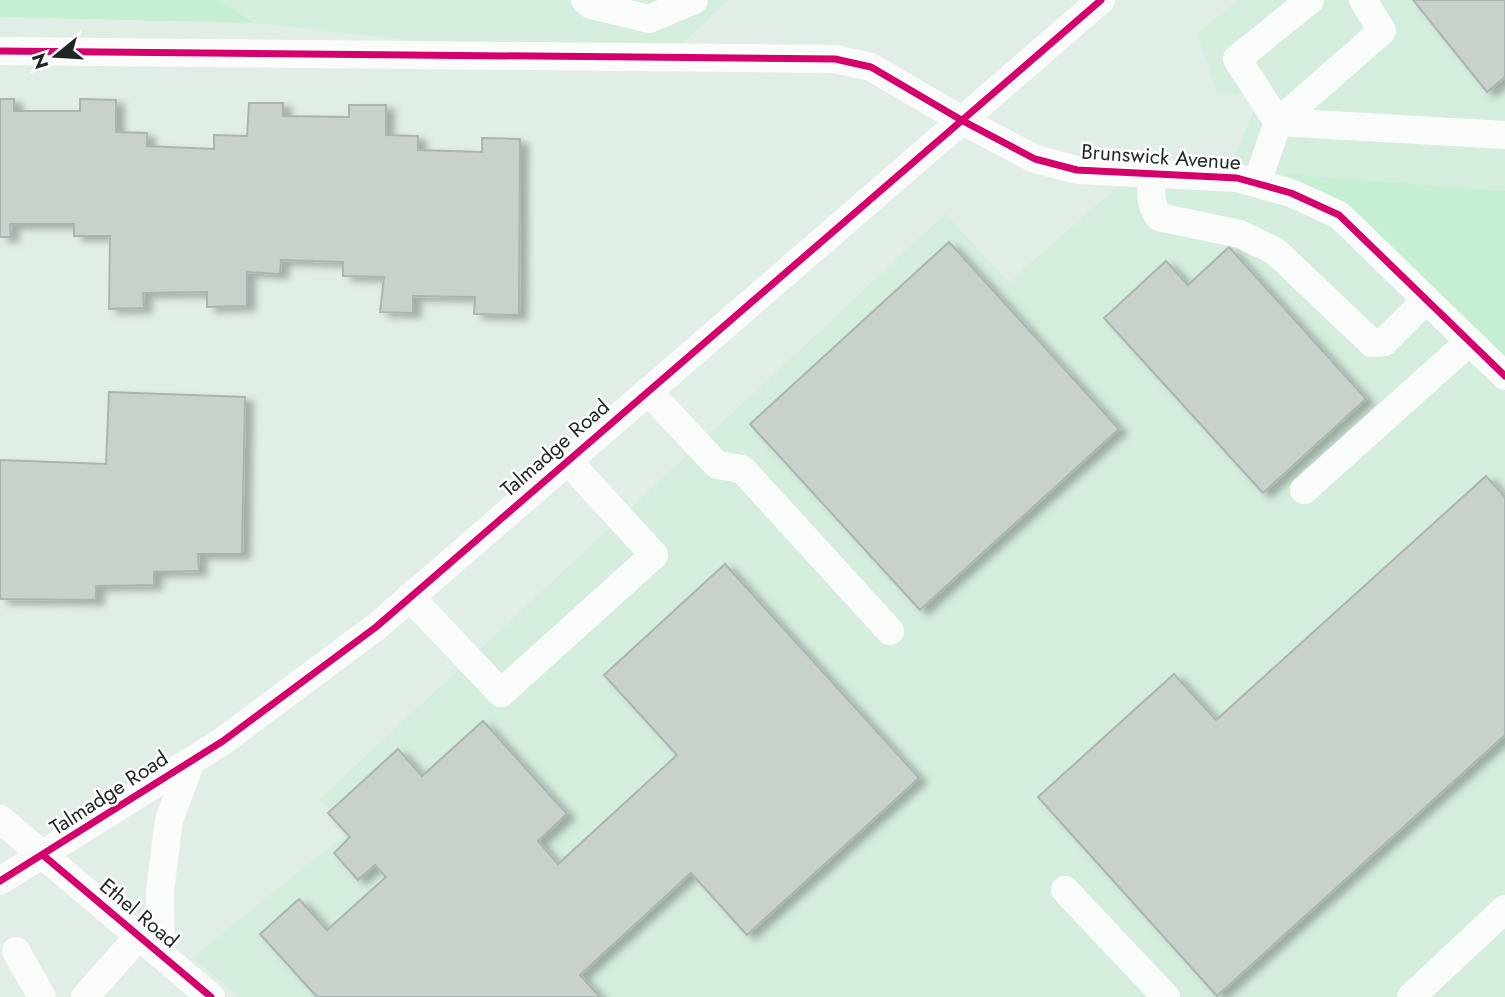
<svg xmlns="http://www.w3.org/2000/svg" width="1505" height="997" font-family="Jost,sans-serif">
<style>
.built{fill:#d5eddd}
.green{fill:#c6eed3}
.building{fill:#c8d2cb;stroke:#abb5af;stroke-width:2;filter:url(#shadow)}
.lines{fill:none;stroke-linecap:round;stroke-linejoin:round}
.minor{stroke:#fafcfb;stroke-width:28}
.cycleway-casing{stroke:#fff;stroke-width:11}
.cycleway{stroke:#d6006c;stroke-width:7}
.labels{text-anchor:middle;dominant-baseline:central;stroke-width:5;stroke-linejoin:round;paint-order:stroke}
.street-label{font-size:21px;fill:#1e2721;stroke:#fff}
</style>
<defs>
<filter id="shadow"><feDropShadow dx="8" dy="4.5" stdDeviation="3.5" flood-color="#0004"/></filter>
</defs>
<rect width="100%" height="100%" fill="#e1eee5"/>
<g class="built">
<polygon points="219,0 728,0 657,68 256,23"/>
<polygon points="1239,0 1505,0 1505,997 239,997 193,957 348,832 320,799 945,214 1009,282 1141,166 1227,173 1261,95 1217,94 1197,33"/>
</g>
<g class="green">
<polygon points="0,0 219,0 255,23 0,17"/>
<polygon points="1283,174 1505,191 1505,369"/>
</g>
<g class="building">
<polygon points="1413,0 1505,0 1505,77 1487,92"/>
<polygon points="0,99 14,99 14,111 80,111 80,99 116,100 116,132 147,133 147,146 214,149 214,135 247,136 249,103 283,103 283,116 349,117 349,105 386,105 386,135 418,136 418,150 482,152 482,138 520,139 519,315 474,314 475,297 413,296 413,313 380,312 384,277 343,276 343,262 281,260 280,274 247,272 247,306 207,307 207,292 143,293 144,308 109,309 110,236 74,236 74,224 10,224 11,237 0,237"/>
<polygon points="949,242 1119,429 920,610 750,424"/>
<polygon points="1229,247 1366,399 1263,493 1104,318 1166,261 1188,285"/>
<polygon points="109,392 245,397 242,554 198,554 199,571 154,572 154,585 96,586 96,600 0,599 0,460 106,464"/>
<polygon points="1486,476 1505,497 1505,735 1217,996 1038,797 1174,674 1216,720"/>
<polygon points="725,564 919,778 747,935 691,873 580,975 600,997 317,997 260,934 299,899 327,930 386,877 375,865 358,880 334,853 350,837 328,813 398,749 422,776 483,721 567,814 538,841 558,864 677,755 604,675"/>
</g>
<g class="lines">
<g class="minor">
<polyline points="585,0 591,5 649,19 694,0"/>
<polyline points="0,51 835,59 871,67 963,121 1035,159 1077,170 1237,178 1291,193 1339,215 1505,376"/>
<polyline points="1278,122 1505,135"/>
<polyline points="1278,122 1237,59 1310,0"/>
<path d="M1152,174C1151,190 1149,203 1159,217L1240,234L1275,251L1372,343L1384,342L1426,300"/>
<polyline points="1257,183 1278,122 1382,31 1363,0"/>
<polyline points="648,391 717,465 742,469 890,631"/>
<polyline points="1304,490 1469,342"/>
<polyline points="410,597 501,693 654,555 567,460"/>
<polyline points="0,819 211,997"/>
<polyline points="0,881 223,741 376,627 1101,0"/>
<polyline points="1065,890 1166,997"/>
<polyline points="16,951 42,997"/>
<polyline points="161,955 160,891 169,820 191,761"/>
<polyline points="85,997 138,937"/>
<polyline points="1411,997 1505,909"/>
</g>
<defs>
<g id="cycleway">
<polyline points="0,51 835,59 871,67 963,121 1035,159 1077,170 1237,178 1291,193 1339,215 1505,376"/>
<polyline points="44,856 211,997"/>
<polyline points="0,881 223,741 376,627 1101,0"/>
</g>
</defs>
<use href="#cycleway" class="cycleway-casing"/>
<use href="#cycleway" class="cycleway"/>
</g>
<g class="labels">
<g class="street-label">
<text transform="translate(1161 157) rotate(4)">Brunswick Avenue</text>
<text transform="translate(555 448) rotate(-41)">Talmadge Road</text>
<text transform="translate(109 793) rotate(-33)">Talmadge Road</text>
<text transform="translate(139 913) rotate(40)">Ethel Road</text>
</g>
</g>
<g transform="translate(56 56) rotate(252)" stroke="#ffffff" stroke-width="5" paint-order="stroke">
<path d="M0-5L12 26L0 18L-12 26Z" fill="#1e2721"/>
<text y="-10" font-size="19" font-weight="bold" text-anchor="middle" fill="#1e2721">N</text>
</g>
</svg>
